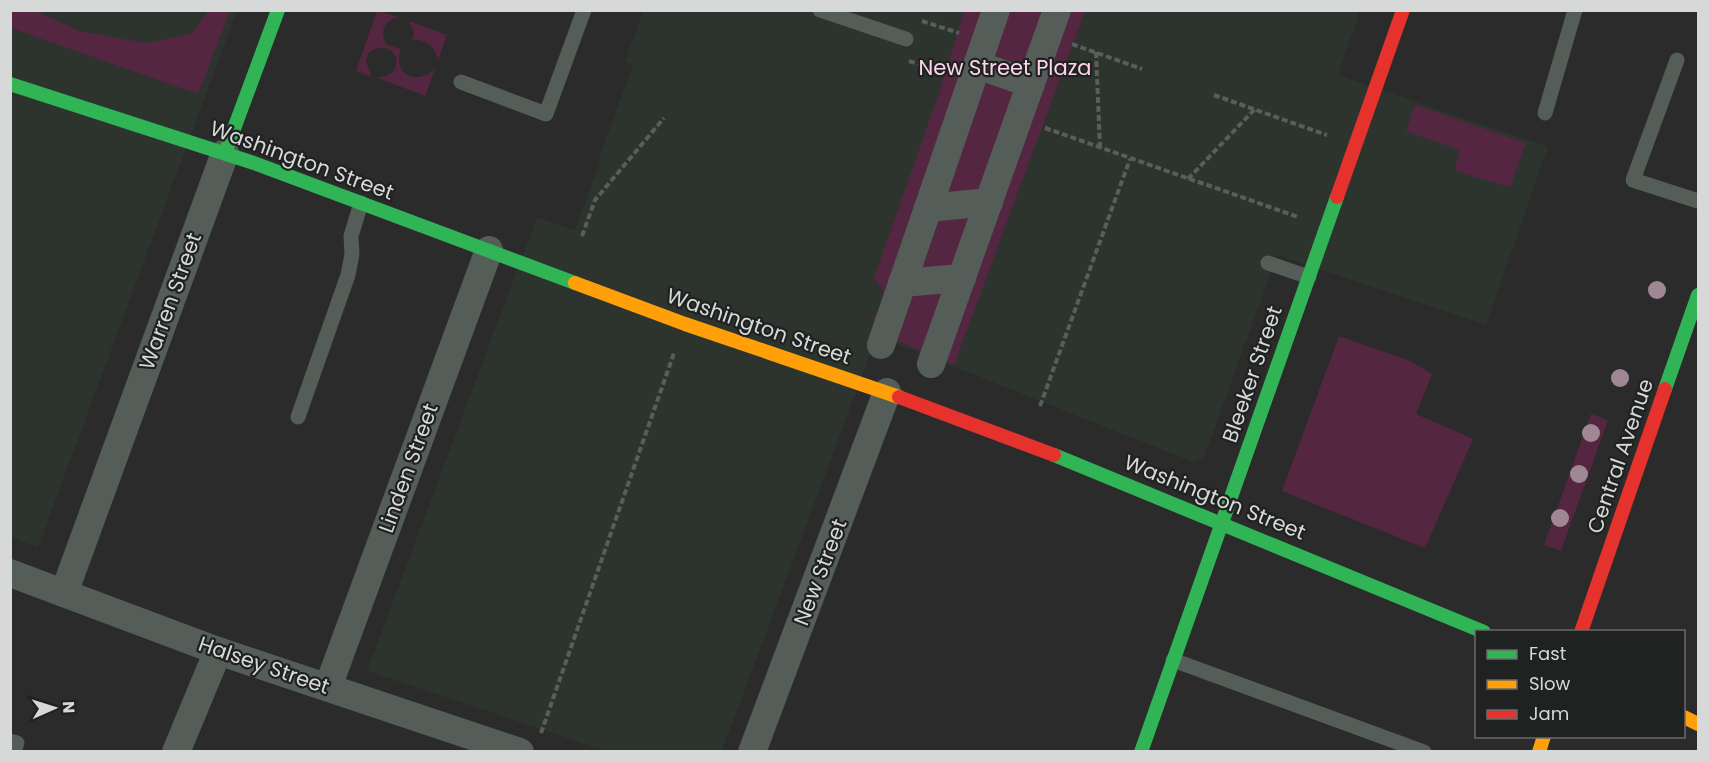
<svg xmlns="http://www.w3.org/2000/svg" width="1709" height="762" font-family="Poppins,sans-serif">
<style>
.built{fill:#2c342d}
.green{fill:#542642}
.lines{fill:none;stroke-linecap:round;stroke-linejoin:round}
.path{stroke:#595e5b;stroke-width:4;stroke-dasharray:6 3;stroke-linecap:butt}
.lane{stroke:#545d57;stroke-width:15}
.street{stroke:#545d57;stroke-width:28}
.fast{stroke:#30b455;stroke-width:14}
.slow{stroke:#ff9f0a;stroke-width:14}
.jam{stroke:#e5322d;stroke-width:14}
.tree{fill:#9f8894}
.labels{text-anchor:middle;dominant-baseline:central;stroke-width:4.5;stroke-linejoin:round;paint-order:stroke}
.park-label{font-size:21px;fill:#fed4ea;stroke:#1f2220}
.street-label{font-size:21px;fill:#d7d9d8;stroke:#1f2220}
</style>
<rect width="100%" height="100%" fill="#2a2b2a"/>
<g class="built">
<polygon points="10,11 237,11 38,547 10,537"/>
<polygon points="643,11 1360,11 1338,75 1548,147 1486,325 1277,255 1204,458 1193,462 877,336 722,751 606,751 367,671 537,217 575,230 600,162 598,160 633,65 625,61"/>
</g>
<g class="green">
<polygon points="11,10 41,11 42,14 79,31 145,43 191,34 208,11 230,11 198,94 11,28"/>
<path d="M377,11L399,17C384,20 379,32 387,45L401,49C392,75 417,86 435,69L425,96L378,78C390,76 398,71 396,57C389,45 378,45 368,54L366,62L372,77L356,71Z"/>
<path d="M964,11H1085L954,365L877,332L873,317C889,303 888,293 874,278L941,87Z"/>
<path d="M409,21L447,35L438,60C435,47 428,39 412,40L414,32Z"/>
<polygon points="1415,105 1526,143 1510,187 1455,171 1459,150 1406,131"/>
<polygon points="1339,336 1410,361 1432,374 1416,414 1473,439 1425,548 1282,491"/>
<polygon points="1591,414 1608,420 1561,551 1544,545"/>
</g>
<g class="lines">
<g class="path">
<polyline points="922,21 959,33"/>
<polyline points="1072,44 1142,69"/>
<polyline points="1096,52 1100,148"/>
<polyline points="909,61 944,73"/>
<polyline points="1214,95 1327,135"/>
<polyline points="1045,128 1298,217"/>
<polyline points="1188,179 1255,109"/>
<polyline points="582,236 595,200 664,118"/>
<polyline points="1040,406 1130,159"/>
<polyline points="541,733 674,353"/>
</g>
<g class="lane">
<polyline points="820,10 906,39"/>
<polyline points="1677,60 1633,180 1698,201"/>
<polyline points="461,82 546,114 584,10"/>
<polyline points="1545,113 1575,10"/>
<polyline points="1268,263 1309,277"/>
<polyline points="298,417 348,275 352,254 351,236 361,203"/>
<polyline points="1173,660 1424,752"/>
<polyline points="10,741 17,743 14,752"/>
</g>
<g class="street">
<polyline points="978,65 1031,84"/>
<polyline points="928,208 989,202"/>
<polyline points="902,283 962,278"/>
<polyline points="881,345 996,10"/>
<polyline points="931,364 1057,10"/>
<polyline points="10,573 218,651 520,752"/>
<polyline points="64,593 225,153"/>
<polyline points="328,687 489,250"/>
<polyline points="176,752 218,651"/>
<polyline points="752,752 887,392"/>
</g>
<g class="fast">
<polyline points="10,84 254,163 575,283"/>
<polyline points="225,153 278,10"/>
<polyline points="1665,389 1698,295"/>
<polyline points="1054,455 1484,632"/>
<polyline points="1141,752 1337,197"/>
</g>
<g class="slow">
<polyline points="575,283 685,324 899,397"/>
<polyline points="1684,717 1698,724"/>
<polyline points="1539,752 1544,736"/>
</g>
<g class="jam">
<polyline points="1337,197 1403,10"/>
<polyline points="899,397 1054,455"/>
<polyline points="1581,632 1665,389"/>
</g>
</g>
<g class="tree">
<circle cx="1657" cy="290" r="9"/>
<circle cx="1620" cy="378" r="9"/>
<circle cx="1591" cy="433" r="9"/>
<circle cx="1579" cy="474" r="9"/>
<circle cx="1560" cy="518" r="9"/>
</g>
<g class="labels">
<g class="park-label">
<text x="1005" y="67">New Street Plaza</text>
</g>
<g class="street-label">
<text transform="translate(302 160) rotate(20)">Washington Street</text>
<text transform="translate(170 301) rotate(-70)">Warren Street</text>
<text transform="translate(759 326) rotate(19)">Washington Street</text>
<text transform="translate(1252 374) rotate(-71)">Bleeker Street</text>
<text transform="translate(1620 456) rotate(-71)">Central Avenue</text>
<text transform="translate(408 468) rotate(-70)">Linden Street</text>
<text transform="translate(1215 497) rotate(22)">Washington Street</text>
<text transform="translate(820 572) rotate(-69)">New Street</text>
<text transform="translate(264 665) rotate(19)">Halsey Street</text>
</g>
</g>
<rect width="1709" height="762" fill="none" stroke="#d7d9d8" stroke-width="24"/>
<rect x="1475" y="630" width="210" height="108" fill="#1f2220" stroke="#696b6a" stroke-width="1.5"/>
<rect x="1487" y="650" width="30" height="9" fill="#30b455" stroke="#696b6a" stroke-width="1.5"/>
<text x="1529" y="660" font-size="18" fill="#d7d9d8">Fast</text>
<rect x="1487" y="680" width="30" height="9" fill="#ff9f0a" stroke="#696b6a" stroke-width="1.5"/>
<text x="1529" y="690" font-size="18" fill="#d7d9d8">Slow</text>
<rect x="1487" y="710" width="30" height="9" fill="#e5322d" stroke="#696b6a" stroke-width="1.5"/>
<text x="1529" y="720" font-size="18" fill="#d7d9d8">Jam</text>
<g transform="translate(54 708) rotate(87)" stroke="#1f2220" stroke-width="4.5" paint-order="stroke">
<path d="M0-4.5L10 22L0 15L-10 22Z" fill="#d7d9d8"/>
<text y="-9" font-size="16" font-weight="bold" text-anchor="middle" fill="#d7d9d8">N</text>
</g>
</svg>
